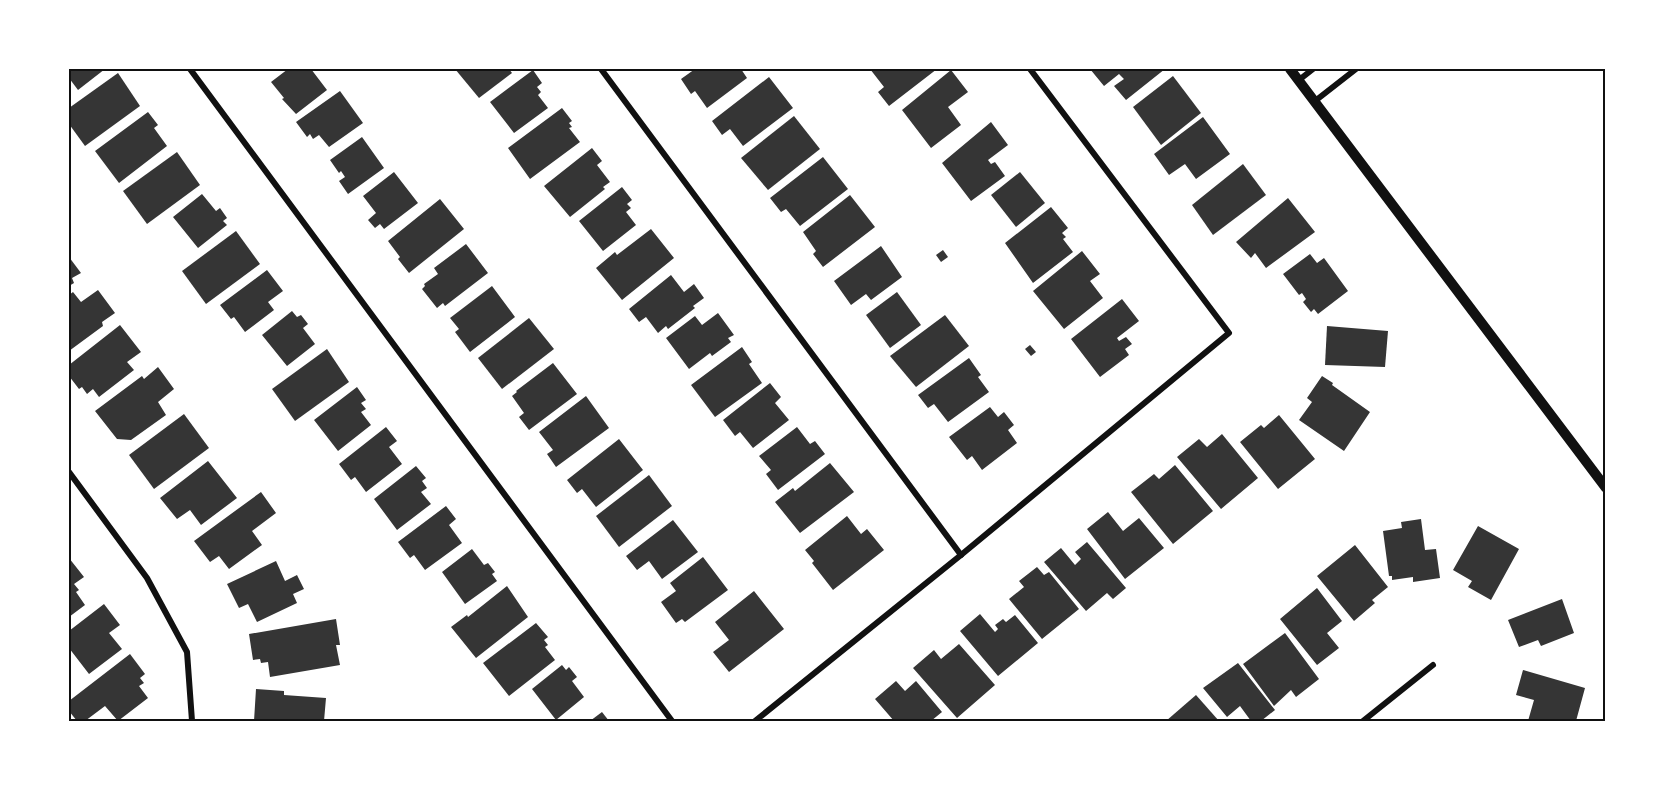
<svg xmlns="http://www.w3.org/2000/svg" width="1675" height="790" font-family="'Fira Sans Condensed',sans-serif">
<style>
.building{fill:#353535}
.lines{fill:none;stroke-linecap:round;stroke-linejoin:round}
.minor{stroke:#111;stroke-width:6}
.tertiary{stroke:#111;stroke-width:10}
.neatline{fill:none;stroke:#111;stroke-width:2}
</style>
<rect width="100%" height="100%" fill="#fff"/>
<g class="building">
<polygon points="69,69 105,69 78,90 69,78"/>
<polygon points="288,69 311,69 327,90 296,114 282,99 284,98 271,82"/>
<polygon points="455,69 509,69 512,73 479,98"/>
<polygon points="695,69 741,69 747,78 707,108 695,91 691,94 681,79"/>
<polygon points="870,69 937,69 889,106 878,92 884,87"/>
<polygon points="1090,69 1165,69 1126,100 1114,86 1124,79 1119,74 1104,86"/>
<polygon points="533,70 542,83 537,87 541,92 538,95 548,108 514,133 490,102"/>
<polygon points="951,70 968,92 948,107 961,125 931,148 902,110"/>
<polygon points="118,73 140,106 85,146 69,124 69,108"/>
<polygon points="1173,76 1201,113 1161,145 1133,107"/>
<polygon points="769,77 793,108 743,146 730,129 722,135 712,121"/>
<polygon points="340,91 363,123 329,147 319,135 313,139 310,134 307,137 296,122"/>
<polygon points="562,108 572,121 569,123 572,127 569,128 580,142 530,179 508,148"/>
<polygon points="148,112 158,125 154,128 167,146 119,183 95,151"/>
<polygon points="794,116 820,149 768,190 741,158"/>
<polygon points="1203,117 1230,154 1196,179 1185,164 1169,175 1154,154"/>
<polygon points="991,122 1008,145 988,160 991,164 995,162 1005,176 971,201 942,163"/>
<polygon points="362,137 384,168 348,194 339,181 345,177 341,171 339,173 330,160"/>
<polygon points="592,148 602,161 597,165 610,182 603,187 605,189 570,217 544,186"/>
<polygon points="177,152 200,185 147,224 123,191"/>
<polygon points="823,157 848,189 800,226 786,209 781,212 770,198"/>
<polygon points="1243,164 1266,195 1213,235 1192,205"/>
<polygon points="394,172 418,203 384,229 380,224 375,228 368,220 376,213 363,196"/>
<polygon points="1020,172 1045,203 1016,227 991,195"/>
<polygon points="622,187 632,200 627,204 631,208 626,212 636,225 603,251 579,221"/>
<polygon points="202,194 216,211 220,208 227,218 223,221 227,225 198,248 173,217"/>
<polygon points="850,195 875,227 823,267 813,254 816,251 803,232"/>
<polygon points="1288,198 1315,232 1266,268 1255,253 1251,258 1236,242"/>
<polygon points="440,199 464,229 409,273 398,259 400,257 388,241"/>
<polygon points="1051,207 1068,228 1062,233 1066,237 1063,239 1073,252 1033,283 1005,243"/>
<polygon points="651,229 674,258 622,300 596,268 615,252 617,255"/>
<polygon points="236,231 260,264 206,304 182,271"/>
<polygon points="466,244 488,273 445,306 443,303 437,308 422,289 425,286 424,284 438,274 434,268"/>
<polygon points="881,246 902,277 871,300 866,294 851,305 834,281"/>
<polygon points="943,250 948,257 941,262 936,255"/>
<polygon points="1082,251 1100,274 1090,281 1103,298 1064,329 1033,291"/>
<polygon points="1310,254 1317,263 1324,258 1348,291 1318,314 1314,309 1311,312 1303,302 1306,299 1302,293 1299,295 1283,274"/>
<polygon points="69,257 81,273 72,278 74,283 69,286"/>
<polygon points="267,270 283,291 268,302 274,310 245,332 234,317 231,319 220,305"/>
<polygon points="671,275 684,292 694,284 704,298 693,306 695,308 668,329 666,326 658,333 646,317 639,322 629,309"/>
<polygon points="492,286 515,317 470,352 455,332 459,329 450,318"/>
<polygon points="98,290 115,313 102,322 103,326 69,351 69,295 73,292 81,302"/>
<polygon points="897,292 921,325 890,348 866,315"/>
<polygon points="1122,299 1139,321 1117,338 1119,341 1126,337 1132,344 1125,349 1129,355 1100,377 1071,339"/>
<polygon points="292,311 297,317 301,315 308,324 303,328 315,344 287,366 262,335"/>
<polygon points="718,313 734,335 728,338 731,342 712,356 710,353 689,369 666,338 695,316 702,325"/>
<polygon points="945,315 969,346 916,387 890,356"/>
<polygon points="529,318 554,349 502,389 478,358"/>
<polygon points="120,325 141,352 127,362 134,370 99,397 93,389 87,394 82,387 79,389 69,376 69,365"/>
<polygon points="1327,326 1388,331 1385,367 1325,365"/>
<polygon points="1030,345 1036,352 1031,356 1025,349"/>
<polygon points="742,347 752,362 749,364 762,383 715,417 691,385"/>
<polygon points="327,349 349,382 295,421 272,389"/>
<polygon points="969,358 981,375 978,377 989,392 948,422 934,404 928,408 918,395"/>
<polygon points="553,363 577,394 529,430 519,417 524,413 512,396 517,392 516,391"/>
<polygon points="158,367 174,389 158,402 166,415 131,440 117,439 95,411 142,376 144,379"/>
<polygon points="1322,376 1333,383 1332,385 1370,412 1344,451 1299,420 1312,402 1307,398"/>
<polygon points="770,383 781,397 775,403 789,420 753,448 740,432 735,436 723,420"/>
<polygon points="357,387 366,400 361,403 366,409 361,412 371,425 338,451 314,420"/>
<polygon points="586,396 609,428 556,467 547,454 553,450 539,432"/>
<polygon points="990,407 998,417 1004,412 1014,425 1008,430 1017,443 982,470 972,456 967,460 949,437"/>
<polygon points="184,414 209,448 154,489 129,455"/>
<polygon points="1279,415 1315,459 1278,489 1240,442 1261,425 1264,428"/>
<polygon points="386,427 397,441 389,447 402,464 366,492 355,477 351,480 339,464"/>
<polygon points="797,427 810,444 815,441 825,454 778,490 766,474 771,470 759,456"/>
<polygon points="1222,434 1258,478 1221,509 1177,457 1199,439 1207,447"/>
<polygon points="619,439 643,470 596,507 582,489 577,493 567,480"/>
<polygon points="208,461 237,498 201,525 190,510 177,519 160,498"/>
<polygon points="830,463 854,492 800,533 775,502 793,488 795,491"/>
<polygon points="1175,465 1213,511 1173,544 1131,492 1154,474 1159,479"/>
<polygon points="416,466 426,478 422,481 427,488 421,492 431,504 397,530 374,499"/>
<polygon points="649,475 672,506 619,547 596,516"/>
<polygon points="261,492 276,513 252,531 262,545 229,569 219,556 210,562 194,541"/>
<polygon points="446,506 456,519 449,525 462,543 425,570 414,555 410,558 398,542"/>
<polygon points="1108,512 1123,531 1139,518 1164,548 1125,579 1087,529"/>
<polygon points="847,516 861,534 867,529 884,550 833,590 812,563 814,561 805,550"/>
<polygon points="1421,519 1425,550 1436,549 1440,578 1413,582 1413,577 1392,580 1392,576 1389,576 1383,531 1402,528 1401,522"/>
<polygon points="673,520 698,552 662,579 649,561 637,570 626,556"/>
<polygon points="1478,526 1519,549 1491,600 1468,587 1472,581 1453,570"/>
<polygon points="1087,542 1126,588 1113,599 1107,593 1086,611 1044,562 1061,548 1075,565 1081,559 1075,552"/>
<polygon points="1355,545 1388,587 1372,600 1375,603 1354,621 1317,576"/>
<polygon points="472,549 484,565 488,563 495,572 492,574 497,581 465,604 442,572"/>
<polygon points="703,557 728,590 685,622 682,619 676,623 661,602 676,591 670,583"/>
<polygon points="69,558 84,577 74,584 79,590 76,592 85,605 69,617"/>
<polygon points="276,561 285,581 297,575 304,589 293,594 297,603 257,622 248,604 239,608 227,584"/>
<polygon points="1037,567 1044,575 1049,572 1079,609 1042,639 1009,599 1024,587 1019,581"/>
<polygon points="507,586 528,617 476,658 451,627 467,615 468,617"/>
<polygon points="1317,588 1342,621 1327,633 1339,648 1317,665 1280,619"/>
<polygon points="754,591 784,629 729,672 713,652 729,640 715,622"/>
<polygon points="1562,599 1574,633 1541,646 1538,640 1519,647 1508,620"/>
<polygon points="104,604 120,625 109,633 122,649 89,674 69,648 69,631"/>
<polygon points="980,614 995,632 998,629 995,625 1003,619 1006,622 1015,615 1038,643 998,676 960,631"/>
<polygon points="336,619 340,645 336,645 340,665 270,677 268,662 261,663 260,659 253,660 249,634"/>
<polygon points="536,623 548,637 544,640 548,645 545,647 555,660 509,696 483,663"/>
<polygon points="1285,633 1319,679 1296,697 1291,690 1274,706 1243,664"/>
<polygon points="959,644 995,685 957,718 913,668 934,650 941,659"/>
<polygon points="130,654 145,674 140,678 144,683 139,686 148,698 118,721 105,706 85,721 77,721 69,711 69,701"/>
<polygon points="1238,663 1275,710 1261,721 1251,721 1240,706 1227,717 1203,688"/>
<polygon points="562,665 566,670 569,667 577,677 572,681 584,697 556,720 532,689"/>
<polygon points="1523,670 1585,688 1576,721 1528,721 1534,700 1516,695"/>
<polygon points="896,681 905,691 916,681 942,712 931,721 894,721 875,699"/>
<polygon points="256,689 284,691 284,695 326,698 324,721 254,721"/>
<polygon points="1196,695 1219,721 1166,721"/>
<polygon points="602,712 609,721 590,721"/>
</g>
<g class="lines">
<g class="minor">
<polyline points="190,69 672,721"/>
<polyline points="601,69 961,555"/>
<polyline points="1299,80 1313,69"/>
<polyline points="1315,101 1356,69"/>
<polyline points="69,472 147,578 187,652 192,721"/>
<polyline points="755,721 961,555 1229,333 1030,69"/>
<polyline points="1363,721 1433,665"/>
</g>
<polyline class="tertiary" points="1290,69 1606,488"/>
</g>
<rect width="1675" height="790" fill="none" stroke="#ffffff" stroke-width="141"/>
<rect x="70" y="70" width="1534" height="650" class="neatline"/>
</svg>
